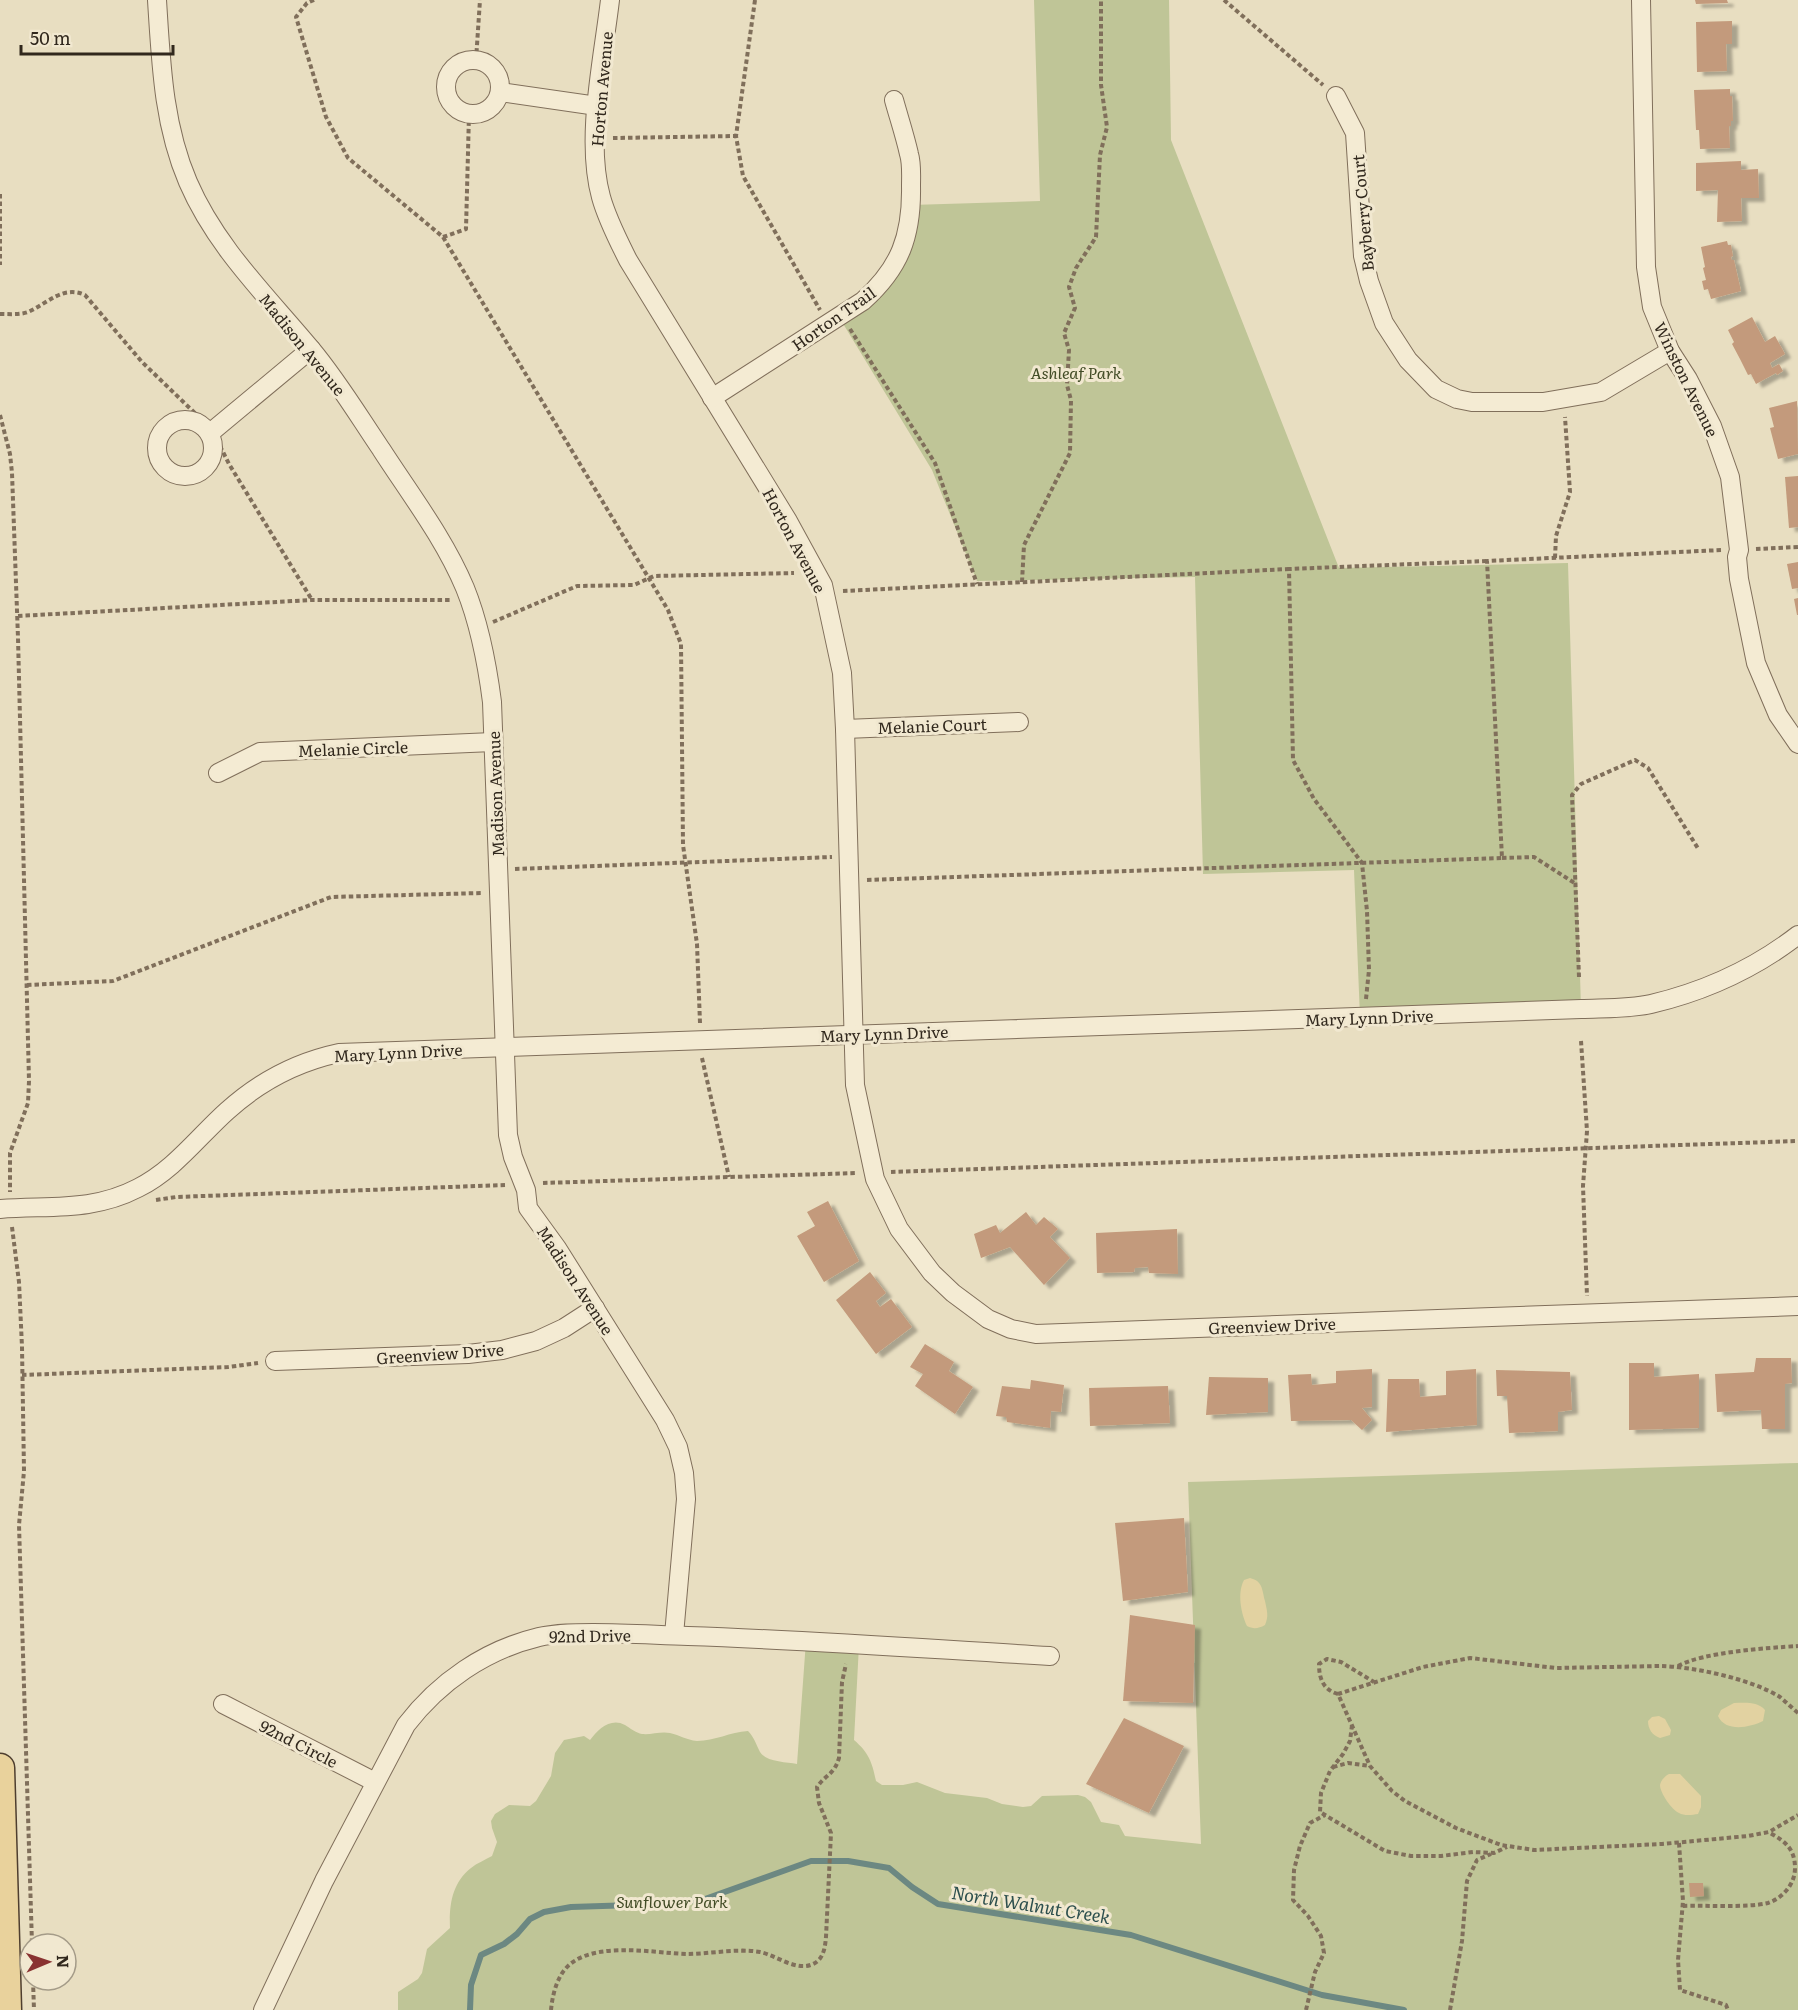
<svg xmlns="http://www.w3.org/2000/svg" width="1798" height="2010" font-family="Literata,serif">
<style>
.green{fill:#bfc597}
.sand{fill:#e2d2a1}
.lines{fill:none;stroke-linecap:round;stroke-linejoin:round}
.stream{stroke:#6c8882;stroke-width:6}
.building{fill:#c39a7b;filter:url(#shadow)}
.minor-casing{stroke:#806f5b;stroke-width:20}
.primary-casing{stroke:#4e3e2f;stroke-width:31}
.path{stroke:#806f5b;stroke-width:4;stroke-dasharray:4.5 3;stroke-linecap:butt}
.minor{stroke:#f4ebd3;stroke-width:18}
.primary{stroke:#e9d29c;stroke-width:28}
.labels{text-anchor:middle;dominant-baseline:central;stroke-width:6;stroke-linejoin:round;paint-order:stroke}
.street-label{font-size:16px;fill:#31281d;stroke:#f1e8d0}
.park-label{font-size:16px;font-style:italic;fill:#424c26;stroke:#f1e8d0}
.water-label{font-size:18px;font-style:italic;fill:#2e504e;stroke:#f1e8d0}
</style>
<defs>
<filter id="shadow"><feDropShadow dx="6" dy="4" stdDeviation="1.5" flood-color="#0004"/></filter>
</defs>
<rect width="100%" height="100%" fill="#e8dec1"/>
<g class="green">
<polygon points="1034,0 1169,0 1171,140 1339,568 1568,563 1581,1009 1360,1017 1354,870 1203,874 1195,577 977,581 932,470 839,317 881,285 911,205 1040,201"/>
<path d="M1798,1463V2010H398V1992L418,1979L422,1973L427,1949L450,1928C449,1905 452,1883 471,1868C477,1863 485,1860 492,1856L497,1842L492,1828L491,1821L495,1814L509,1805L530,1806L536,1801L551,1776L555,1753L564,1740L584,1736L590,1740C598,1729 611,1717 625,1725C630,1728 636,1733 642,1734C651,1735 661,1731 670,1733C680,1735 686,1740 697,1741C715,1741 730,1732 748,1731C754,1737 756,1744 760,1752C766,1762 786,1762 797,1764L806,1641L859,1645L854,1740C869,1753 872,1762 876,1781L882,1785H903L917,1782L945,1793L987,1798L1002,1804L1023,1807L1031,1806L1042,1796L1078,1795L1085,1797L1091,1802L1101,1822L1119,1825L1125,1836L1201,1844L1188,1482Z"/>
</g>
<g class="sand">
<path d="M1250,1578C1263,1581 1262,1590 1265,1601C1267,1611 1269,1616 1265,1625C1258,1629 1253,1629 1247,1626C1241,1613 1237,1593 1244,1580Z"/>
<path d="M1734,1703C1745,1703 1757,1701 1765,1710L1763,1721C1749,1728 1725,1732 1718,1716L1721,1710Z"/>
<path d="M1659,1716L1665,1719L1671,1730L1670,1735L1660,1738C1652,1735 1648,1729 1648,1721L1652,1717Z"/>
<path d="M1669,1774H1680L1701,1796V1807L1698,1814C1692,1815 1684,1816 1679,1813C1672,1810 1660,1793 1660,1785C1661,1780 1665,1776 1669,1774Z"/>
</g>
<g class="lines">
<polyline class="stream" points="470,2010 471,1985 481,1955 504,1944 517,1934 530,1919 544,1912 571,1907 665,1904 705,1899 811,1861 848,1861 889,1868 912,1887 938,1904 1131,1935 1322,1995 1404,2010"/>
</g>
<g class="building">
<polygon points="1695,0 1727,0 1728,3 1696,4"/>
<polygon points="1732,21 1732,44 1726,44 1727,71 1697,72 1696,22"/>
<polygon points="1730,89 1730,96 1732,96 1733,121 1731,121 1731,126 1729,126 1730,148 1700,149 1699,130 1696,130 1694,90"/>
<polygon points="1741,161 1741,170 1758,169 1759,198 1741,198 1742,221 1717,222 1718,190 1696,191 1696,163"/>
<polygon points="1727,241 1728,245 1731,245 1733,256 1731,257 1732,260 1734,260 1741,291 1711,299 1708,289 1704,290 1702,281 1706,280 1703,268 1705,267 1701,247"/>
<polygon points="1752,317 1765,342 1775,336 1785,354 1770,363 1772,368 1779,364 1783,371 1777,375 1776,373 1756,384 1751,374 1748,375 1740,359 1732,344 1734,342 1728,330"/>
<polygon points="1797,401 1798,454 1778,459 1770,428 1774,427 1769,408"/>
<polygon points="1798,476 1798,527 1789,528 1785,477"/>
<polygon points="1798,562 1798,588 1792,589 1787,564"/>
<polygon points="1798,598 1798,615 1797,615 1794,599"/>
<polygon points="828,1201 859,1261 824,1282 797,1236 815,1226 807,1212"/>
<polygon points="1026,1212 1036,1225 1044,1217 1058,1229 1050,1237 1070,1258 1044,1285 1010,1247 981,1258 974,1234 996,1225 1000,1233"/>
<polygon points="1177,1229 1178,1274 1149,1273 1148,1267 1135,1268 1134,1272 1097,1273 1096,1233"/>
<polygon points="870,1272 886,1293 876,1301 880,1307 891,1299 912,1327 876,1354 836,1300"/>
<polygon points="925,1344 954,1362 949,1371 973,1387 955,1414 915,1386 923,1374 910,1367"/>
<polygon points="1756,1358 1791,1358 1792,1383 1785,1384 1785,1429 1762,1429 1761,1410 1717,1412 1715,1374 1754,1372"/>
<polygon points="1629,1363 1654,1363 1654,1377 1699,1374 1699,1428 1629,1430"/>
<polygon points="1372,1369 1372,1407 1362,1408 1372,1420 1362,1430 1351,1420 1291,1421 1288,1375 1311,1374 1312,1385 1336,1383 1336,1371"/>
<polygon points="1476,1369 1477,1425 1386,1432 1388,1379 1419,1379 1420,1397 1446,1395 1446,1371"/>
<polygon points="1496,1370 1570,1372 1572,1410 1558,1412 1558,1431 1509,1433 1507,1396 1497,1396"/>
<polygon points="1209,1377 1268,1378 1268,1412 1206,1415"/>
<polygon points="1031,1380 1064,1385 1061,1412 1051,1411 1050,1428 1007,1422 1006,1417 996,1416 1002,1386 1030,1389"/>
<polygon points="1168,1386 1170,1423 1090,1426 1089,1388"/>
<polygon points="1184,1518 1188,1592 1123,1601 1115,1523"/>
<polygon points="1130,1615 1195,1625 1193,1703 1123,1701"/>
<polygon points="1124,1718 1184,1746 1149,1813 1086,1784"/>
<polygon points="1689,1883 1703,1883 1704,1896 1690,1897"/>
</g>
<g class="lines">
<defs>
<g id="minor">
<path d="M157,0C161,62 163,124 188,182C216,247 266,295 311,349C337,380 358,415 381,449C410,494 444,538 465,588C480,625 487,663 492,702L508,1135L513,1157L526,1190L528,1208L557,1248L665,1420L678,1447L684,1473L686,1499L674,1635"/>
<path d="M610,0C603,60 585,139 601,197C607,219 618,240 628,260L788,521L823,585L842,673L845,729L855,1085L875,1179L899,1229L932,1273L953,1293L988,1319L1011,1329L1036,1334C1290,1323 1544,1316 1798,1306"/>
<polyline points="1641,0 1646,267 1652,307 1670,351 1688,379 1712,426 1730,477 1739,550 1737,557 1739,579 1756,663 1778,715 1798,744"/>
<circle cx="473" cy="87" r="27"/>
<polyline points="500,92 597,106"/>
<polyline points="1336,96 1355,133 1363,256 1369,281 1384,323 1408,360 1436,389 1457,399 1472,402 1543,402 1601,392 1670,351"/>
<path d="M712,398L863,301C900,268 912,236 911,186C911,176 912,164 909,154C905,136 899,118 894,100"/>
<circle cx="185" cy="448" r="28"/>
<polyline points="210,433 311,349"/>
<polyline points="845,729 1019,722"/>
<polyline points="218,773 260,752 493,742"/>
<path d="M0,1209C49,1205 92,1212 138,1188C174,1170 198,1137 227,1111C259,1082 297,1062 339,1053L1581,1009C1604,1008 1629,1009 1651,1004C1706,991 1754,969 1798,935"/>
<polyline points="275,1361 468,1354 502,1350 536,1341 564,1328 595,1308"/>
<polyline points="223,1704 375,1782"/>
<path d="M263,2010L324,1881L406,1725C439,1682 485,1650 539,1637C557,1633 575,1633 593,1633C625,1633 656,1635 688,1636C809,1640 930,1649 1050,1656"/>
</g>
<polyline id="primary" points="0,1768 7,2010"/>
</defs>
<use href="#minor" class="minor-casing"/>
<use href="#primary" class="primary-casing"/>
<g class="path">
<polyline points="314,0 307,3 296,17 326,117 348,158 443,237 668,610 681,644 683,845 697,944 700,1023"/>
<polyline points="755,0 736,136 743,176 820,310"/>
<polyline points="1224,0 1323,85"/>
<polyline points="476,60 480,0"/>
<polyline points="613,138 736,136"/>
<polyline points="0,194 0,265"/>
<polyline points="443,237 466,229 469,114"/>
<path d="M0,314C9,314 20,315 28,312C48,303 63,285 85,295L142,362L200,418"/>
<polyline points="850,329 935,463 977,584"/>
<polyline points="0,415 10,454 12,473 18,638 29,1081 28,1103 10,1153 10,1192"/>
<polyline points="220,446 229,464 312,600"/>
<polyline points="1756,549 1798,547"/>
<polyline points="1555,558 1556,536 1570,492 1565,417"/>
<polyline points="1022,582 1024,545 1070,453 1071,400 1067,385 1069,350 1064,333 1075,308 1069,287 1076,268 1096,237 1100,155 1107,127 1101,85 1101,0"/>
<polyline points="843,591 1289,569"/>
<polyline points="18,616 312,600 452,600"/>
<polyline points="493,622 577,586 634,585 654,576 794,573"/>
<polyline points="1502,858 1534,857 1576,884"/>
<polyline points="515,869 832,857"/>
<polyline points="867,880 1502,858 1487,561 1722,550"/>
<polyline points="1579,977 1572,795 1581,784 1635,760 1648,768 1699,850"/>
<polyline points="27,985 113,981 331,897 482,893"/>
<polyline points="1366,999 1369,970 1367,911 1362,863 1314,799 1293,760 1289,569 1487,561"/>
<polyline points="1581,1041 1587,1131 1583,1186 1587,1296"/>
<polyline points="702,1058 729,1177"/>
<polyline points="891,1172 1798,1141"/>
<polyline points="543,1183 856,1173"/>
<polyline points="156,1200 176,1197 505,1185"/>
<polyline points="12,1227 19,1282 22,1347 24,1471 19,1525 32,1944"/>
<polyline points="22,1375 228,1367 258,1363"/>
<path d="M1678,1666C1704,1652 1767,1648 1798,1646"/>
<path d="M1338,1694C1323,1690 1319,1678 1319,1664L1327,1659L1341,1662L1374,1682"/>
<path d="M1798,1713C1792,1708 1786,1702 1780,1697C1751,1679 1695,1667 1661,1666L1556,1668L1470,1658L1423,1667L1338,1694L1370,1766L1392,1791L1405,1801L1456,1828L1501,1845L1534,1850L1662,1844L1748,1836L1769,1832L1798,1815"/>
<polyline points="1352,1725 1350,1741 1343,1754 1330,1771 1321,1793 1320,1812 1385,1851 1411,1856 1441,1856 1473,1852 1494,1853 1507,1847"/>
<polyline points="1333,1767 1348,1763 1370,1766"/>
<polyline points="1679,1843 1683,1901 1678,1960 1680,1990 1726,2005 1728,2010"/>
<path d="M1683,1906C1705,1905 1748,1908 1768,1903C1783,1898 1795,1884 1795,1868C1795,1849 1785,1841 1770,1833"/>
<polyline points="33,1980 34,2010"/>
<path d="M551,2010C552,1999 555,1985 561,1975C582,1938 652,1953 686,1954C710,1954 737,1948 760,1952C776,1955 796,1972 813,1964C824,1959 825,1947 826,1937L831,1833L819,1803L817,1787C826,1774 834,1775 839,1758L842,1682L846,1664"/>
<polyline points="1306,2010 1315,1972 1324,1953 1321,1936 1308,1916 1293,1900 1294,1870 1300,1846 1310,1823 1325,1815"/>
<polyline points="1450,2010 1462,1941 1467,1881 1477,1860 1491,1854"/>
</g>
<use href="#minor" class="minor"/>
<use href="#primary" class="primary"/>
</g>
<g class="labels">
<g class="street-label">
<text transform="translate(601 89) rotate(-85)">Horton Avenue</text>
<text transform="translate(1362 213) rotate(-95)">Bayberry Court</text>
<text transform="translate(833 318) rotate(-35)">Horton Trail</text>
<text transform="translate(303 344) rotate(51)">Madison Avenue</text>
<text transform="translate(1687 379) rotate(64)">Winston Avenue</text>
<text transform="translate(795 540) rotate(62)">Horton Avenue</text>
<text transform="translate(932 725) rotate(-2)">Melanie Court</text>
<text transform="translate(353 748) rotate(-2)">Melanie Circle</text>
<text transform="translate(495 794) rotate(-92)">Madison Avenue</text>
<text transform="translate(1369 1017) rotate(-2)">Mary Lynn Drive</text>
<text transform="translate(884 1033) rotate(-2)">Mary Lynn Drive</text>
<text transform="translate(398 1052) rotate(-3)">Mary Lynn Drive</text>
<text transform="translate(576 1280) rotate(57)">Madison Avenue</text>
<text transform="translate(1272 1325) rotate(-2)">Greenview Drive</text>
<text transform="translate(440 1353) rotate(-4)">Greenview Drive</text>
<text transform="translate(590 1635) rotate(-1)">92nd Drive</text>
<text transform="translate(299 1743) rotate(27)">92nd Circle</text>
</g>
<g class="park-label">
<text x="1076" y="372">Ashleaf Park</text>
<text x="672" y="1901">Sunflower Park</text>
</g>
<g class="water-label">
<text transform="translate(1031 1904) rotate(9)">North Walnut Creek</text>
</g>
</g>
<g transform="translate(48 1962) rotate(88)"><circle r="28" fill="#f1e8d0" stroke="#a49b88" stroke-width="1.5"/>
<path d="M0-4.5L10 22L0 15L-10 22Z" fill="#893231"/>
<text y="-9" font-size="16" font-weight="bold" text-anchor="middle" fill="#31281d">N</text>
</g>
<path d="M21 45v9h152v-9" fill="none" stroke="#31281d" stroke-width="3"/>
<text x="30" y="45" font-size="18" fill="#31281d" stroke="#f1e8d0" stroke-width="4.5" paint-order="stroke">50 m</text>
</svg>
